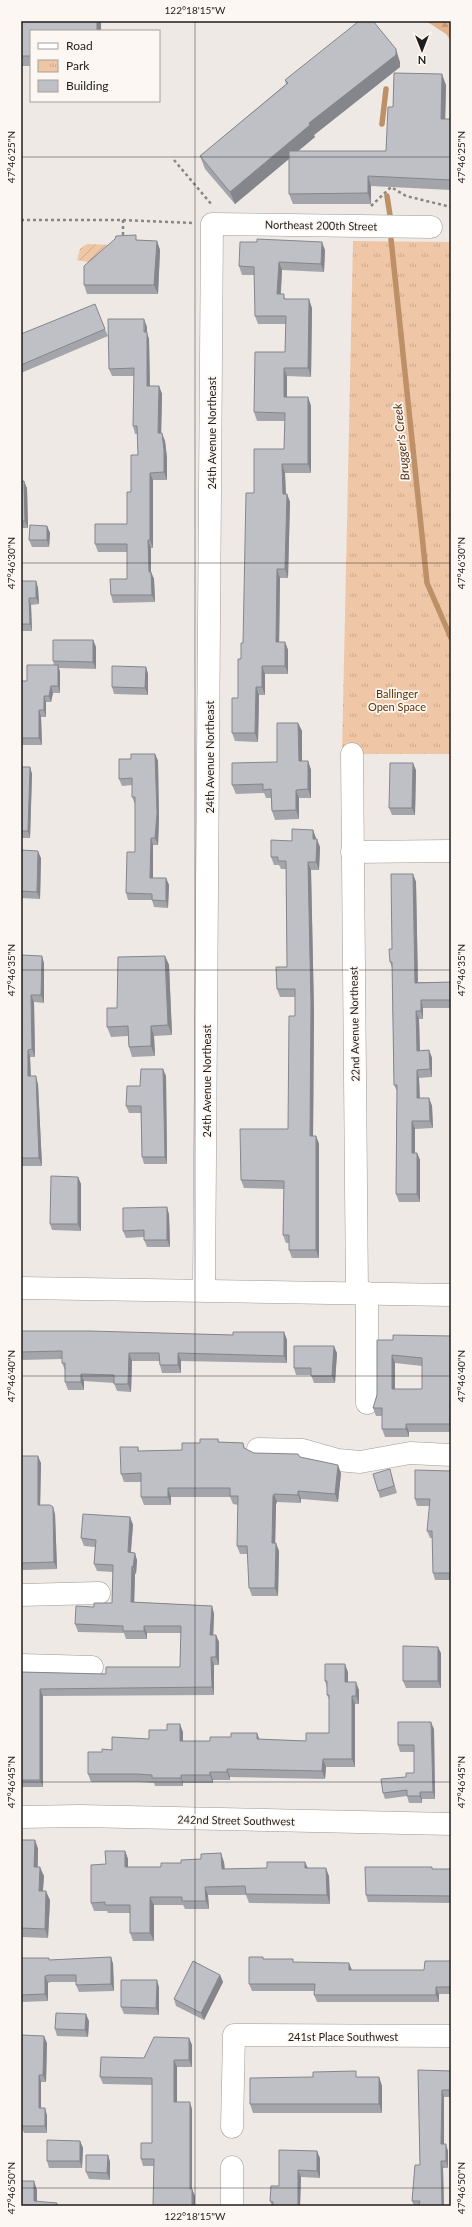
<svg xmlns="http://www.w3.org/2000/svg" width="472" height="2227" font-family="Lato,sans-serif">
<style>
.forest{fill:url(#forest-firs)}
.park{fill:url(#park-tufts)}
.garden{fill:url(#garden-furrows)}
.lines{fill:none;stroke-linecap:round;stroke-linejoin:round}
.stream{stroke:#be9068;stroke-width:5.5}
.minor-casing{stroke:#9f9a97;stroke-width:23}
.major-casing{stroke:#9f9a97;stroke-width:23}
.path{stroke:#898583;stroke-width:2.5;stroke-dasharray:3 3;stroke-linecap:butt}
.minor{stroke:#fff;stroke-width:22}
.major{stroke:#fff;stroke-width:22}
.wall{fill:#a3a5aa;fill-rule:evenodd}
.shaded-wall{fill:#85868b}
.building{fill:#bec0c6;stroke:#85868b;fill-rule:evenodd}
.ticks{fill:none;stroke:#1f1d1c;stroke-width:1;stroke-opacity:0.45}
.labels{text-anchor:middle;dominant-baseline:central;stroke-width:3.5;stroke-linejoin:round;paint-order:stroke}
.street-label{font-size:11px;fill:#1f1d1c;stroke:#fcf7f2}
.park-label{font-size:11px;fill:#603300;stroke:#fcf7f2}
.water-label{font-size:12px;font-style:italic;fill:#543415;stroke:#fcf7f2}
.neatline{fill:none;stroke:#1f1d1c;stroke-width:1.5}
.ticks-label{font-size:10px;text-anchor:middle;fill:#1f1d1c}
</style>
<defs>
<pattern id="forest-firs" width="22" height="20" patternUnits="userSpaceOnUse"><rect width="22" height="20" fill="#e2b28a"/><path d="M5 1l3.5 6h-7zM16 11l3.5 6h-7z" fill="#c19976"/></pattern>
<pattern id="park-tufts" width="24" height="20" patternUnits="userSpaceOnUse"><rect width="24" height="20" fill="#efc7a6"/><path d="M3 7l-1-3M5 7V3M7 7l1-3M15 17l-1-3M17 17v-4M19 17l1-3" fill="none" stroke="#ccaa8e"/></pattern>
<pattern id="garden-furrows" width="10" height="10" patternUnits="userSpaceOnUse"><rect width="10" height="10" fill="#efc7a6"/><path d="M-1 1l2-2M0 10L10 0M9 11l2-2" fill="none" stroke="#ccaa8e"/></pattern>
</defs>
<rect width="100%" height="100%" fill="#efe9e5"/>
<polygon class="forest" points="426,21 451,21 451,41 446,34"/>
<polygon class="park" points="353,241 451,242 451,754 342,754"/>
<polygon class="garden" points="87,244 115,245 97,264 77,260 80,249"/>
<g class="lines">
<g class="stream">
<polyline points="382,124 386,89"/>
<polyline points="387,196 390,215"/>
<polyline points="391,239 427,583 451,638"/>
</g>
<defs>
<g id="minor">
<polyline points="352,754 357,1293"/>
<polyline points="352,852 451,851"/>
<polyline points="204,1290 212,224 431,227"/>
<polyline points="367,1293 367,1403"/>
<polyline points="258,1449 303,1450 338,1460 360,1462 410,1453 451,1455"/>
<polyline points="21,1595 99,1593"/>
<polyline points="21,1665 92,1667"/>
<polyline points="21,1817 80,1816 451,1824"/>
<polyline points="232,2127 234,2035 451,2036"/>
<polyline points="232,2206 232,2167"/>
</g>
<polyline id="major" points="21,1288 451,1295"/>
</defs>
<use href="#minor" class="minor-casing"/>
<use href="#major" class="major-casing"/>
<g class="path">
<polyline points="174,160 212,205"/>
<polyline points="371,206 391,187 406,196 451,207"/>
<polyline points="21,220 123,220 192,223"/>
<polyline points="123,220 123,237"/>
</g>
<use href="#minor" class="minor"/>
<use href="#major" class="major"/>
</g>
<g class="wall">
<polygon points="21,21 101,21 101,31 31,31 31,66 21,66"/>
<polygon points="400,62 400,67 314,135 315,137 298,151 386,151 393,107 446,85 445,119 451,119 451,190 371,186 371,204 293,204 289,194 289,159 235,204 205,169 200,156 286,84 285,80"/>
<polygon points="115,239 157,241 160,250 158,294 87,294 84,285"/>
<polygon points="325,250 324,272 282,270 281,294 286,299 312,308 311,377 287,376 287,397 308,397 311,406 311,473 285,473 286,494 287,494 290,502 288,578 280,578 279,642 285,642 288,650 288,674 265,674 265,695 259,695 258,742 235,741 232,733 238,698 243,643 254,493 284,449 285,421 257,421 254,412 285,352 286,324 258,324 255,316 255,275 242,275 239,266"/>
<polygon points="147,327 147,333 149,339 150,386 159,386 162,394 161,433 165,441 167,458 167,480 153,480 153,548 151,548 151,572 154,579 155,602 113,603 111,595 127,579 127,552 98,552 95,544 127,524 131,492 138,455 137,434 135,434 133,426 134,376 112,376 109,369"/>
<polygon points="105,329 108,336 21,373 21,338"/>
<polygon points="21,481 27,488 28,528 21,528"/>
<polygon points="47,526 50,533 49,547 32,547 29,540"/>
<polygon points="21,581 36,581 38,588 39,604 31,605 32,631 21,631"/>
<polygon points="93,640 96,647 96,669 59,668 60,672 60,693 53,693 51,702 46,702 46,717 41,717 42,745 21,745 21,681 27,681 54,665 53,661"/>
<polygon points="146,667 148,674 148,695 114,694 112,687"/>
<polygon points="298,723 302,731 302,761 308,761 311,770 311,798 299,798 299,819 275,820 272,811 271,798 266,798 264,793 236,794 232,785 277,762"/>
<polygon points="155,754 158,761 159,820 158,845 153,845 153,878 166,878 169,885 168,908 154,907 152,900 128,900 126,893 135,852 135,804 132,797 132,785 122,786 119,779 131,759"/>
<polygon points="21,767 30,767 32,774 30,838 21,838"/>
<polygon points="416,770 415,815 392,815 389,808"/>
<polygon points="313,830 316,839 320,847 319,870 311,870 314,1012 313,1136 316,1136 319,1144 319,1258 292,1258 289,1250 289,1243 286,1243 283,1235 284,1189 244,1188 241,1180 288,1129 295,1016 295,997 280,997 277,989 287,967 286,869 281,869 279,865 274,865 271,857 292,841"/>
<polygon points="21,850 41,858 40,899 21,898"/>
<polygon points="413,874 416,882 418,982 451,982 451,1008 423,1008 423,1019 419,1019 420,1051 429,1050 432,1058 432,1077 419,1078 420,1098 429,1098 432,1106 433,1128 415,1129 415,1153 417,1153 420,1160 420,1202 399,1202 396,1194 397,1091 394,1085 392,968 390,962 392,949"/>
<polygon points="21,955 44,963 44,1003 34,1002 35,1057 30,1057 31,1076 38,1084 42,1166 21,1166"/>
<polygon points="165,956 169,965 172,1035 154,1036 155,1056 132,1057 129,1047 128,1036 111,1037 107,1027 117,1008"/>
<polygon points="166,1076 167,1164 144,1164 142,1157 141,1113 129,1113 126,1106"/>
<polygon points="78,1177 81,1184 81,1231 52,1230 50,1224"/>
<polygon points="169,1214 170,1247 147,1247 144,1240 144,1237 126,1238 123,1231"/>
<polygon points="21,1331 233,1335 284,1332 287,1340 287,1363 181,1361 181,1373 162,1373 160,1365 160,1361 132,1361 131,1392 117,1391 114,1383 84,1381 84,1390 68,1390 65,1382 65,1370 62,1363 62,1359 21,1360"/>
<path d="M451,1336V1432H409V1437H385L382,1429V1416H376L373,1408L393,1340ZM395,1363L422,1366V1389H395Z"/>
<polygon points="337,1353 335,1383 314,1383 311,1375 296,1375 294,1368"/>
<polygon points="218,1439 219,1442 243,1443 245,1449 254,1453 300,1457 341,1473 338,1502 301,1499 301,1503 277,1502 276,1504 275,1543 279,1551 278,1596 252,1596 249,1588 248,1554 240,1554 237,1546 238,1505 233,1504 230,1497 171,1497 171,1505 144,1505 141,1497 141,1482 124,1482 121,1474 138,1447 139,1451 182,1450 200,1443"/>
<polygon points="21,1456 41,1463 40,1505 55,1514 57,1569 23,1570 21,1565"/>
<polygon points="451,1471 451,1580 435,1580 433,1573 432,1538 430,1538 427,1531 430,1506 417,1506 415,1499"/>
<polygon points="392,1476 397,1493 380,1498 378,1491"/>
<polygon points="130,1517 133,1525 131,1552 137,1560 136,1574 135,1574 134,1602 212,1606 214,1614 213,1635 216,1635 219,1642 219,1665 214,1665 214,1695 43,1696 43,1787 21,1787 21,1672 106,1674 180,1667 181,1633 147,1633 147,1639 126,1639 124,1633 78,1632 75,1624 94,1607 112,1603 113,1572 97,1571 94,1564 95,1547 84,1546 81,1538"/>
<polygon points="441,1653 441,1688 406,1688 403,1681"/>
<polygon points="348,1672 348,1682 359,1690 359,1704 355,1704 355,1767 326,1767 325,1779 230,1777 230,1780 213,1780 213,1783 183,1783 183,1786 155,1786 154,1783 139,1782 91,1782 88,1774 102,1752 149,1739 183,1732 183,1741 210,1741 257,1733 259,1739 306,1741 329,1733 329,1699 327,1695 327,1688 325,1681"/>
<polygon points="434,1729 435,1799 422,1799 422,1803 409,1803 407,1796 385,1799 383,1793 406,1777 414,1773 414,1752 400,1752 398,1745"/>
<polygon points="21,1840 35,1840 38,1849 38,1867 44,1876 43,1891 50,1900 48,1938 21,1937"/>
<polygon points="125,1851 128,1859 128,1867 161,1867 224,1862 225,1869 267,1868 305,1862 308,1868 329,1876 330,1904 249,1903 246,1895 208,1895 209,1909 185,1909 183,1905 154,1905 154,1941 133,1941 130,1933 130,1913 108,1913 107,1911 94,1911 91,1903 106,1864"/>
<polygon points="433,1869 451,1869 451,1903 368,1902 366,1895"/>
<polygon points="111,1957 113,1964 114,1991 79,1992 76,1985 76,1982 51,1982 48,1983 48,2001 21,2002 21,1958 49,1960"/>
<polygon points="264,1959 294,1962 352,1970 424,1970 451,1961 451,1994 439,1994 439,2002 317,2002 314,1995 315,1991 252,1991 249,1984"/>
<polygon points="220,1975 223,1982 204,2020 176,2006 174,1999"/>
<polygon points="159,1987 159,2015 124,2014 121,2007"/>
<polygon points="89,2021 88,2037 57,2036 55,2029"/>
<polygon points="21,2035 47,2043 46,2082 41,2082 41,2108 47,2115 47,2133 24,2133 21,2126"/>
<polygon points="189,2038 192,2045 192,2067 177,2067 177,2102 192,2109 192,2189 195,2196 154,2166 143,2166 141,2159 152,2143 152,2085 103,2084 100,2077"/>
<polygon points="418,2070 451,2071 451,2097 444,2097 444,2144 448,2151 448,2168 443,2168 444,2206 414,2206 412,2201 420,2165"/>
<polygon points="359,2077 379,2077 382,2086 382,2113 253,2113 250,2104"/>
<polygon points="80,2141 83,2148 82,2168 49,2168 47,2161"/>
<polygon points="279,2150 320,2158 320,2178 301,2177 300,2206 272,2206 270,2201 279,2186"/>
<polygon points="108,2155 110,2162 110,2180 89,2179 86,2172"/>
</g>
<g class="shaded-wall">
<rect x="97" y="21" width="4" height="10"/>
<polygon points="396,49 400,62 400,67 314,135 315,137 235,204 230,192 309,123"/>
<polygon points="442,74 446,85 445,129 441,119"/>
<polygon points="368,176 371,186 371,204 368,193"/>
<polygon points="157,241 160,250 158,294 154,285"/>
<polygon points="322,242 325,250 324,272 321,264"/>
<polygon points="279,262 282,270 280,302 277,294"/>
<polygon points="309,299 312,308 311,377 308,368"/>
<polygon points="144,319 147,327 147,333 149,339 150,394 147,386"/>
<polygon points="284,368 287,376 287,405 284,397"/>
<polygon points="159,386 162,394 161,441 158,433"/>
<polygon points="308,397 311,406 311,473 308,464"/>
<polygon points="162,433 165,441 167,458 167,480 164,472"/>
<polygon points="282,464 285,473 286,502 283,494"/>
<polygon points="150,473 153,480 153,548 150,540"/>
<polygon points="24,481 27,488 28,528 25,521"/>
<polygon points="287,494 290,502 288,578 285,569"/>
<polygon points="47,526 50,533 49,547 47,540"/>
<polygon points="148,540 151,548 151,579 149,572"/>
<polygon points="277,569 280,578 279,651 276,642"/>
<polygon points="151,572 154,579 155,602 152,595"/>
<polygon points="36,581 38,588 39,604 36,598"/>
<polygon points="29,598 31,605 32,631 30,624"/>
<polygon points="93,640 96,647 96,669 93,662"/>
<polygon points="285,642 288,650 288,674 285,666"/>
<polygon points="58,665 60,672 60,693 58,686"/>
<polygon points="262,666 265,674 265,695 262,687"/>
<polygon points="146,667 148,674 148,695 145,688"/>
<polygon points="51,686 53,693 51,702 49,696"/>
<polygon points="256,687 259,695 258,742 255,733"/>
<polygon points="44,696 46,702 46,717 44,710"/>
<polygon points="39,710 41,717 42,745 39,738"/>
<polygon points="298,723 302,731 302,770 299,761"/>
<polygon points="155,754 158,761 159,820 158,845 155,838"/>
<polygon points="308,761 311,770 311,798 308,789"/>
<polygon points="413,763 416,770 415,815 412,808"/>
<polygon points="30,767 32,774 30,838 28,831"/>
<polygon points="296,790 299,798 299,819 296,810"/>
<polygon points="313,830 316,838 316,847 313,839"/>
<polygon points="151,838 153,845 153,885 150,878"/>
<polygon points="317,839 320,847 319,870 316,862"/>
<polygon points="38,851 41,858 40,899 37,892"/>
<polygon points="308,862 311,870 314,1012 313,1144 310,1136"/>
<polygon points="413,874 416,882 418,990 415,983"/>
<polygon points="166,878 169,885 168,908 166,901"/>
<polygon points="42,956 44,963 44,1003 41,995"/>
<polygon points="165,956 169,965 172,1035 168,1025"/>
<polygon points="31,995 34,1002 35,1057 32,1049"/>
<polygon points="421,1000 423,1008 423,1019 421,1011"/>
<polygon points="416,1011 419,1019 420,1058 417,1051"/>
<polygon points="151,1026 154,1036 155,1056 151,1046"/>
<polygon points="28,1050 30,1057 31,1084 28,1076"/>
<polygon points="429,1050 432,1058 432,1077 430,1069"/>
<polygon points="163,1069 166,1076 167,1164 165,1157"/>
<polygon points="417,1070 419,1078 420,1106 417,1098"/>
<polygon points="36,1076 38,1084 42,1166 39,1158"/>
<polygon points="429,1098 432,1106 433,1128 430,1121"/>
<polygon points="412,1121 415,1129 415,1160 412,1153"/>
<polygon points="316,1136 319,1144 319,1258 316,1250"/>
<polygon points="417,1153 420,1160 420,1202 417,1194"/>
<polygon points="78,1177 81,1184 81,1231 78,1224"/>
<polygon points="167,1207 169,1214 170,1247 167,1240"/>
<polygon points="284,1332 287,1340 287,1363 284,1356"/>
<polygon points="334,1346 337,1353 335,1383 332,1376"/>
<polygon points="129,1353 132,1361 131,1392 128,1384"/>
<polygon points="178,1353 181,1361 181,1373 178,1365"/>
<polygon points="392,1355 395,1363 395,1397 392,1389"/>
<polygon points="81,1374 84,1381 84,1390 81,1382"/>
<polygon points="450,1402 451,1404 451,1426 450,1424"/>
<polygon points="406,1424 409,1432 409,1437 406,1429"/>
<polygon points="38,1456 41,1463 40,1512 38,1505"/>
<polygon points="338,1465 341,1473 338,1502 335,1494"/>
<polygon points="168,1488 171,1497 171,1505 168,1497"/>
<polygon points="298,1491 301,1499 301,1503 298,1495"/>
<polygon points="274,1494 277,1502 276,1504 275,1551 272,1543 273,1496"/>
<polygon points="53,1507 55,1514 57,1569 54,1562"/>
<polygon points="130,1517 133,1525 130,1560 128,1552"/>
<polygon points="276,1543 279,1551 278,1596 275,1588"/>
<polygon points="135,1553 137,1560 136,1574 133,1567"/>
<polygon points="132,1566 135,1574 134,1609 131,1602"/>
<polygon points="212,1606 214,1614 213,1642 210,1635"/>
<polygon points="144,1626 147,1633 147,1639 144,1631"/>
<polygon points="216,1635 219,1642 219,1665 216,1657"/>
<polygon points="438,1647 441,1653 441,1688 438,1681"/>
<polygon points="211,1657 214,1665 214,1695 212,1687"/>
<polygon points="345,1664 348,1672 348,1690 345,1682"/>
<polygon points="356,1682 359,1690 359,1704 356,1696"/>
<polygon points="40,1689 43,1696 43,1787 40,1780"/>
<polygon points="352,1696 355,1704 355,1767 352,1759"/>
<polygon points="431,1722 434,1729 435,1799 433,1792"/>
<polygon points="180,1724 183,1732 183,1749 180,1741"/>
<polygon points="257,1733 260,1741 257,1739"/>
<polygon points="323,1759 326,1767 325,1779 322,1771"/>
<polygon points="227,1769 230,1777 230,1780 227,1772"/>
<polygon points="210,1772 213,1780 213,1783 210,1775"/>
<polygon points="181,1775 183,1783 183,1786 181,1778"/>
<polygon points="420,1792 422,1799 422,1803 420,1796"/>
<polygon points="35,1840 38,1849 37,1876 34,1867"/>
<polygon points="125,1851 128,1859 128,1876 125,1867"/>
<polygon points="221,1853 224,1862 225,1877 222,1869"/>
<polygon points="305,1862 308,1870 305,1868"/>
<polygon points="40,1867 44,1876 42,1900 39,1891"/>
<polygon points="326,1868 329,1876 330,1904 327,1895"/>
<polygon points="205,1887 208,1895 209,1909 206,1901"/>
<polygon points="46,1891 50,1900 48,1938 45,1929"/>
<polygon points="150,1897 154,1905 154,1941 150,1933"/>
<polygon points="111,1957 113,1964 114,1991 111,1984"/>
<polygon points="349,1963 352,1970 349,1970"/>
<polygon points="220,1975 223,1982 204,2020 201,2013"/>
<polygon points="45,1976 48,1983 48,2001 45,1994"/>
<polygon points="157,1980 159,1987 159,2015 156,2008"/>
<polygon points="436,1987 439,1994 439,2002 436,1995"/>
<polygon points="86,2014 89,2021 88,2037 85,2030"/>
<polygon points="44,2036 47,2043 46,2082 43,2075"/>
<polygon points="189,2038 192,2045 192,2067 189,2060"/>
<polygon points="174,2060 177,2067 177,2109 174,2102"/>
<polygon points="39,2075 41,2082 41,2115 39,2108"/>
<polygon points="379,2077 382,2086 382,2113 379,2104"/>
<polygon points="442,2090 444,2097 444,2151 441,2144"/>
<polygon points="190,2102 192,2109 192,2196 190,2189"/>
<polygon points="45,2108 47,2115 47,2133 45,2126"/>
<polygon points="80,2141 83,2148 82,2168 80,2161"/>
<polygon points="446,2144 448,2151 448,2168 446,2161"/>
<polygon points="317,2151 320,2158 320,2178 317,2171"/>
<polygon points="108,2155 110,2162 110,2180 107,2173"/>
<polygon points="441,2161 443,2168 444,2206 442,2206"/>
<polygon points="298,2170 301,2177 300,2206 298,2206"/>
<polygon points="34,2181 37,2190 37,2206 34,2201"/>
<polygon points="192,2189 195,2196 195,2206 192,2206"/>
</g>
<g class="building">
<polygon points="21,21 97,21 97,31 31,31 31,56 21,56"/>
<polygon points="359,21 373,21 396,49 396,55 309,123 310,125 230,192 200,156 288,83 285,80"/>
<polygon points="394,73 442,74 441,119 451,119 451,180 368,176 368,193 289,194 289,151 386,151 388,107 393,107"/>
<polygon points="136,235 136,240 157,241 154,285 84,285 84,266 115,239 116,236"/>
<polygon points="257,239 322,242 321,264 279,262 277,294 284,294 284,299 309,299 308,368 284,368 284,397 308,397 308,464 282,464 283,494 287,494 285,569 277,569 276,642 285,642 285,666 262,666 262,687 256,687 255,733 232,733 232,698 238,698 238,659 241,659 241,643 243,643 246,493 254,493 254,449 284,449 285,413 254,412 255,352 285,352 286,316 255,316 254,267 239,266 240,242 257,242"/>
<polygon points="95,304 105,329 21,365 21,338 22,337 21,334"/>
<polygon points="108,319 144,319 144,332 147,332 147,386 159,386 158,433 162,433 164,450 164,472 150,473 150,540 148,540 149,572 151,572 152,595 111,595 110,579 127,579 127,544 95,544 95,524 127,524 127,492 131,492 131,455 138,455 137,426 133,426 134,368 109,369"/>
<polygon points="21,481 24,481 25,521 21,521"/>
<polygon points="30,525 47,526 47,540 29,540"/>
<polygon points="21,581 36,581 36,598 29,598 30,624 21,624"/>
<polygon points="53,640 93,640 93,662 53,661"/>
<polygon points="27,665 58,665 58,686 51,686 49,696 44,696 44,710 39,710 39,738 21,738 21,681 27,681"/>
<polygon points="112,666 146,667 145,688 112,687"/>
<polygon points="277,723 298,723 299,761 308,761 308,789 296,790 296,810 272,811 271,789 263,790 263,784 232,785 232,763 277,762"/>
<polygon points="131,754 155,754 157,813 155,838 151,838 150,878 166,878 166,901 152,900 152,894 126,893 127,852 135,852 135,797 132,797 132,778 119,779 119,759 131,759"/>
<polygon points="390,763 413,763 412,808 389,808"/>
<polygon points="21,767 30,767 28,831 21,831"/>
<polygon points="292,829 313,830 313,839 317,839 316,862 308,862 311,1004 310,1136 316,1136 316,1250 289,1250 289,1235 283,1235 284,1181 241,1180 240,1129 288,1129 289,1016 295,1016 295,989 277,989 276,967 287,967 286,861 278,861 278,857 271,857 271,840 292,841"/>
<polygon points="21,850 38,851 37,892 21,891"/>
<polygon points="391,874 413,874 415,983 451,982 451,1000 421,1000 421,1011 416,1011 417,1051 429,1050 430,1069 417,1070 417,1098 429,1098 430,1121 412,1121 412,1153 417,1153 417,1194 396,1194 397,1085 394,1085 392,962 390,962 389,949 392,949"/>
<polygon points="21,955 42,956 41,995 31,995 32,1049 28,1050 28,1076 36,1076 39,1158 21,1158"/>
<polygon points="165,956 168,1025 151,1026 151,1046 129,1047 128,1026 107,1027 107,1008 117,1008 118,957"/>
<polygon points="141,1069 163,1069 165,1157 142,1157 141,1106 126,1106 127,1086 140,1086"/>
<polygon points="51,1176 78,1177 78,1224 50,1224"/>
<polygon points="167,1207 167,1240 144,1240 144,1230 123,1231 123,1208"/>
<polygon points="21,1331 90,1331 233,1335 233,1332 284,1332 284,1356 178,1353 178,1365 160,1365 159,1353 129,1353 128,1384 114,1384 114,1375 81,1374 81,1382 65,1382 65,1363 62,1363 62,1351 21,1352"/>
<path d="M393,1335L451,1336L450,1372H451V1402H450V1424H406V1429H382V1408H373L377,1395V1340H393ZM392,1355L422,1358V1389H392Z"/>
<polygon points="294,1346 334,1346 332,1376 311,1376 311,1368 294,1368"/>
<polygon points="200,1439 218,1439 218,1442 243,1443 244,1448 254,1453 298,1454 300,1457 338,1465 335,1494 298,1491 298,1495 274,1494 273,1496 272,1543 276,1543 275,1588 249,1588 247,1546 237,1546 238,1496 230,1496 230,1488 168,1488 168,1497 141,1497 141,1473 121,1474 120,1447 138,1447 138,1451 182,1450 182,1443 200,1443"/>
<polygon points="21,1456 38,1456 38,1505 50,1505 53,1507 54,1562 21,1563"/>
<polygon points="390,1469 394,1486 378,1491 373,1474"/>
<polygon points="415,1470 451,1471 451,1573 433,1573 432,1531 427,1531 430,1499 415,1499"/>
<polygon points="83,1514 130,1517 128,1552 135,1553 133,1567 132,1566 131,1602 212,1606 210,1635 216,1635 216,1657 211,1657 212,1687 40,1689 40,1780 21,1780 21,1672 106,1674 106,1667 180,1667 181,1626 144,1626 144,1631 123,1631 123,1626 75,1624 76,1606 94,1607 94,1603 112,1603 113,1565 94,1564 96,1540 81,1538"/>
<polygon points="403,1646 438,1647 438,1681 403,1681"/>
<polygon points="325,1664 345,1664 345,1682 356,1682 356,1696 352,1696 352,1759 323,1759 322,1771 227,1769 227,1772 210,1772 210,1775 181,1775 181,1778 152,1778 152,1775 136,1774 88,1774 88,1752 102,1752 102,1749 112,1750 112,1737 149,1739 149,1730 167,1730 167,1724 180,1724 180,1741 210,1741 210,1737 231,1737 231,1733 257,1733 257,1739 306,1741 306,1733 329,1733 329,1695 327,1695 327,1681 325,1681"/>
<polygon points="398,1722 431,1722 433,1792 420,1792 420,1796 407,1796 407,1790 383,1793 381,1779 406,1777 406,1773 414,1773 414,1745 398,1745"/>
<polygon points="21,1840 35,1840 34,1867 40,1867 39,1891 46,1891 45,1929 21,1928"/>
<polygon points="105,1851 125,1851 125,1867 161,1867 161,1863 181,1863 181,1860 201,1859 201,1854 221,1853 222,1869 267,1868 267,1862 305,1862 305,1868 326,1868 327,1895 246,1894 245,1886 205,1887 206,1901 182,1901 182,1897 150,1897 150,1933 130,1933 130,1905 105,1905 105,1902 91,1903 91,1865 106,1864"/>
<polygon points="365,1867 432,1867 432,1869 451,1869 451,1896 366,1895"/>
<polygon points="111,1957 111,1984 76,1985 76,1975 49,1975 45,1976 45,1994 21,1995 21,1958 49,1958 49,1960"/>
<polygon points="249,1957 263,1957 263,1959 293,1959 293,1962 349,1963 349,1970 424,1970 425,1961 451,1961 451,1987 436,1987 436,1995 314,1995 315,1984 249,1984"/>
<polygon points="193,1961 220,1975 201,2013 174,1999"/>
<polygon points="121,1980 157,1980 156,2008 121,2007"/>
<polygon points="56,2013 86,2014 85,2030 55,2029"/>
<polygon points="21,2035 44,2036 43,2075 39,2075 39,2108 45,2108 45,2126 21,2126"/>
<polygon points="154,2037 189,2038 189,2060 174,2060 174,2102 190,2102 190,2189 192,2189 192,2206 153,2206 154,2159 141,2159 141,2143 152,2143 152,2078 100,2077 101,2057 144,2058"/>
<polygon points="418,2070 451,2071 451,2090 442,2090 441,2144 446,2144 446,2161 441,2161 442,2206 419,2206 420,2201 412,2201 415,2165 420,2165"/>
<polygon points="356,2071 356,2077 379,2077 379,2104 250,2104 250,2078 313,2077 313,2072"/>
<polygon points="47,2140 80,2141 80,2161 47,2161"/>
<polygon points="279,2150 317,2151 317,2171 298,2170 298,2206 273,2206 273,2202 270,2201 271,2186 279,2186"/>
<polygon points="86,2155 108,2155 107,2173 86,2172"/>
<polygon points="21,2181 34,2181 34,2201 57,2203 57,2206 21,2206"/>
</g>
<path class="ticks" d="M195,21V2206M21,157H451M21,563H451M21,970H451M21,1376H451M21,1782H451M21,2188H451"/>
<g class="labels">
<g class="street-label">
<text transform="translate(321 225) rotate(1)">Northeast 200th Street</text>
<text transform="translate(211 433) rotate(-90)">24th Avenue Northeast</text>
<text transform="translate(209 757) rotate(-90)">24th Avenue Northeast</text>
<text transform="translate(354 1024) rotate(-91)">22nd Avenue Northeast</text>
<text transform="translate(206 1081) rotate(-90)">24th Avenue Northeast</text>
<text transform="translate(236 1820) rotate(1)">242nd Street Southwest</text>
<text x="343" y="2036">241st Place Southwest</text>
</g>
<g class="park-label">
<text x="397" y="693">Ballinger<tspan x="397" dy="13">Open Space</tspan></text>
</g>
<g class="water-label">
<text transform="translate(401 442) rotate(-96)">Brugger's Creek</text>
</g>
</g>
<rect width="472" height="2227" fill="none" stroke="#fcf7f2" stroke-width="44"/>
<rect x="30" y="30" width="130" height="72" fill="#fcf7f2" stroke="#a4a09c"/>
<rect x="38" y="43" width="20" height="6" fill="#ffffff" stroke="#a4a09c"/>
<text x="66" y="50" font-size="12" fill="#1f1d1c">Road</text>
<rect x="38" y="60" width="20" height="12" fill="url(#park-tufts)" stroke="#a4a09c"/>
<text x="66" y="70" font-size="12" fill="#1f1d1c">Park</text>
<rect x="38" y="80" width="20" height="12" fill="#bec0c6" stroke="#a4a09c"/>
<text x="66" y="90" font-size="12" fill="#1f1d1c">Building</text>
<g transform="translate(422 50) rotate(180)" stroke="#fcf7f2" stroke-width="3" paint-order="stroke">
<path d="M0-3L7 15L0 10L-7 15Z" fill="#1f1d1c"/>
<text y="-6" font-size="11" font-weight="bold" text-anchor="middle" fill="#1f1d1c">N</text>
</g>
<rect x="22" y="22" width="428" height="2183" class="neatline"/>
<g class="ticks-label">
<text x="195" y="14">122°18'15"W</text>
<text transform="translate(461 157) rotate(-90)" y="4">47°46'25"N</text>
<text transform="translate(11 157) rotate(-90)" y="4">47°46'25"N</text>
<text transform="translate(11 563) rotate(-90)" y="4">47°46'30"N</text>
<text transform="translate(461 563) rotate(-90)" y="4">47°46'30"N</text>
<text transform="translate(461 970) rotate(-90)" y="4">47°46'35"N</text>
<text transform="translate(11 970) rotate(-90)" y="4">47°46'35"N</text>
<text transform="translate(461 1376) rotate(-90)" y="4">47°46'40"N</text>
<text transform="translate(11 1376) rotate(-90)" y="4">47°46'40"N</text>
<text transform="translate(461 1782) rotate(-90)" y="4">47°46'45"N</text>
<text transform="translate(11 1782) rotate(-90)" y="4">47°46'45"N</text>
<text transform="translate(11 2188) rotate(-90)" y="4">47°46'50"N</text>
<text transform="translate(461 2188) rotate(-90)" y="4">47°46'50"N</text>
<text x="195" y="2220">122°18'15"W</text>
</g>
</svg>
